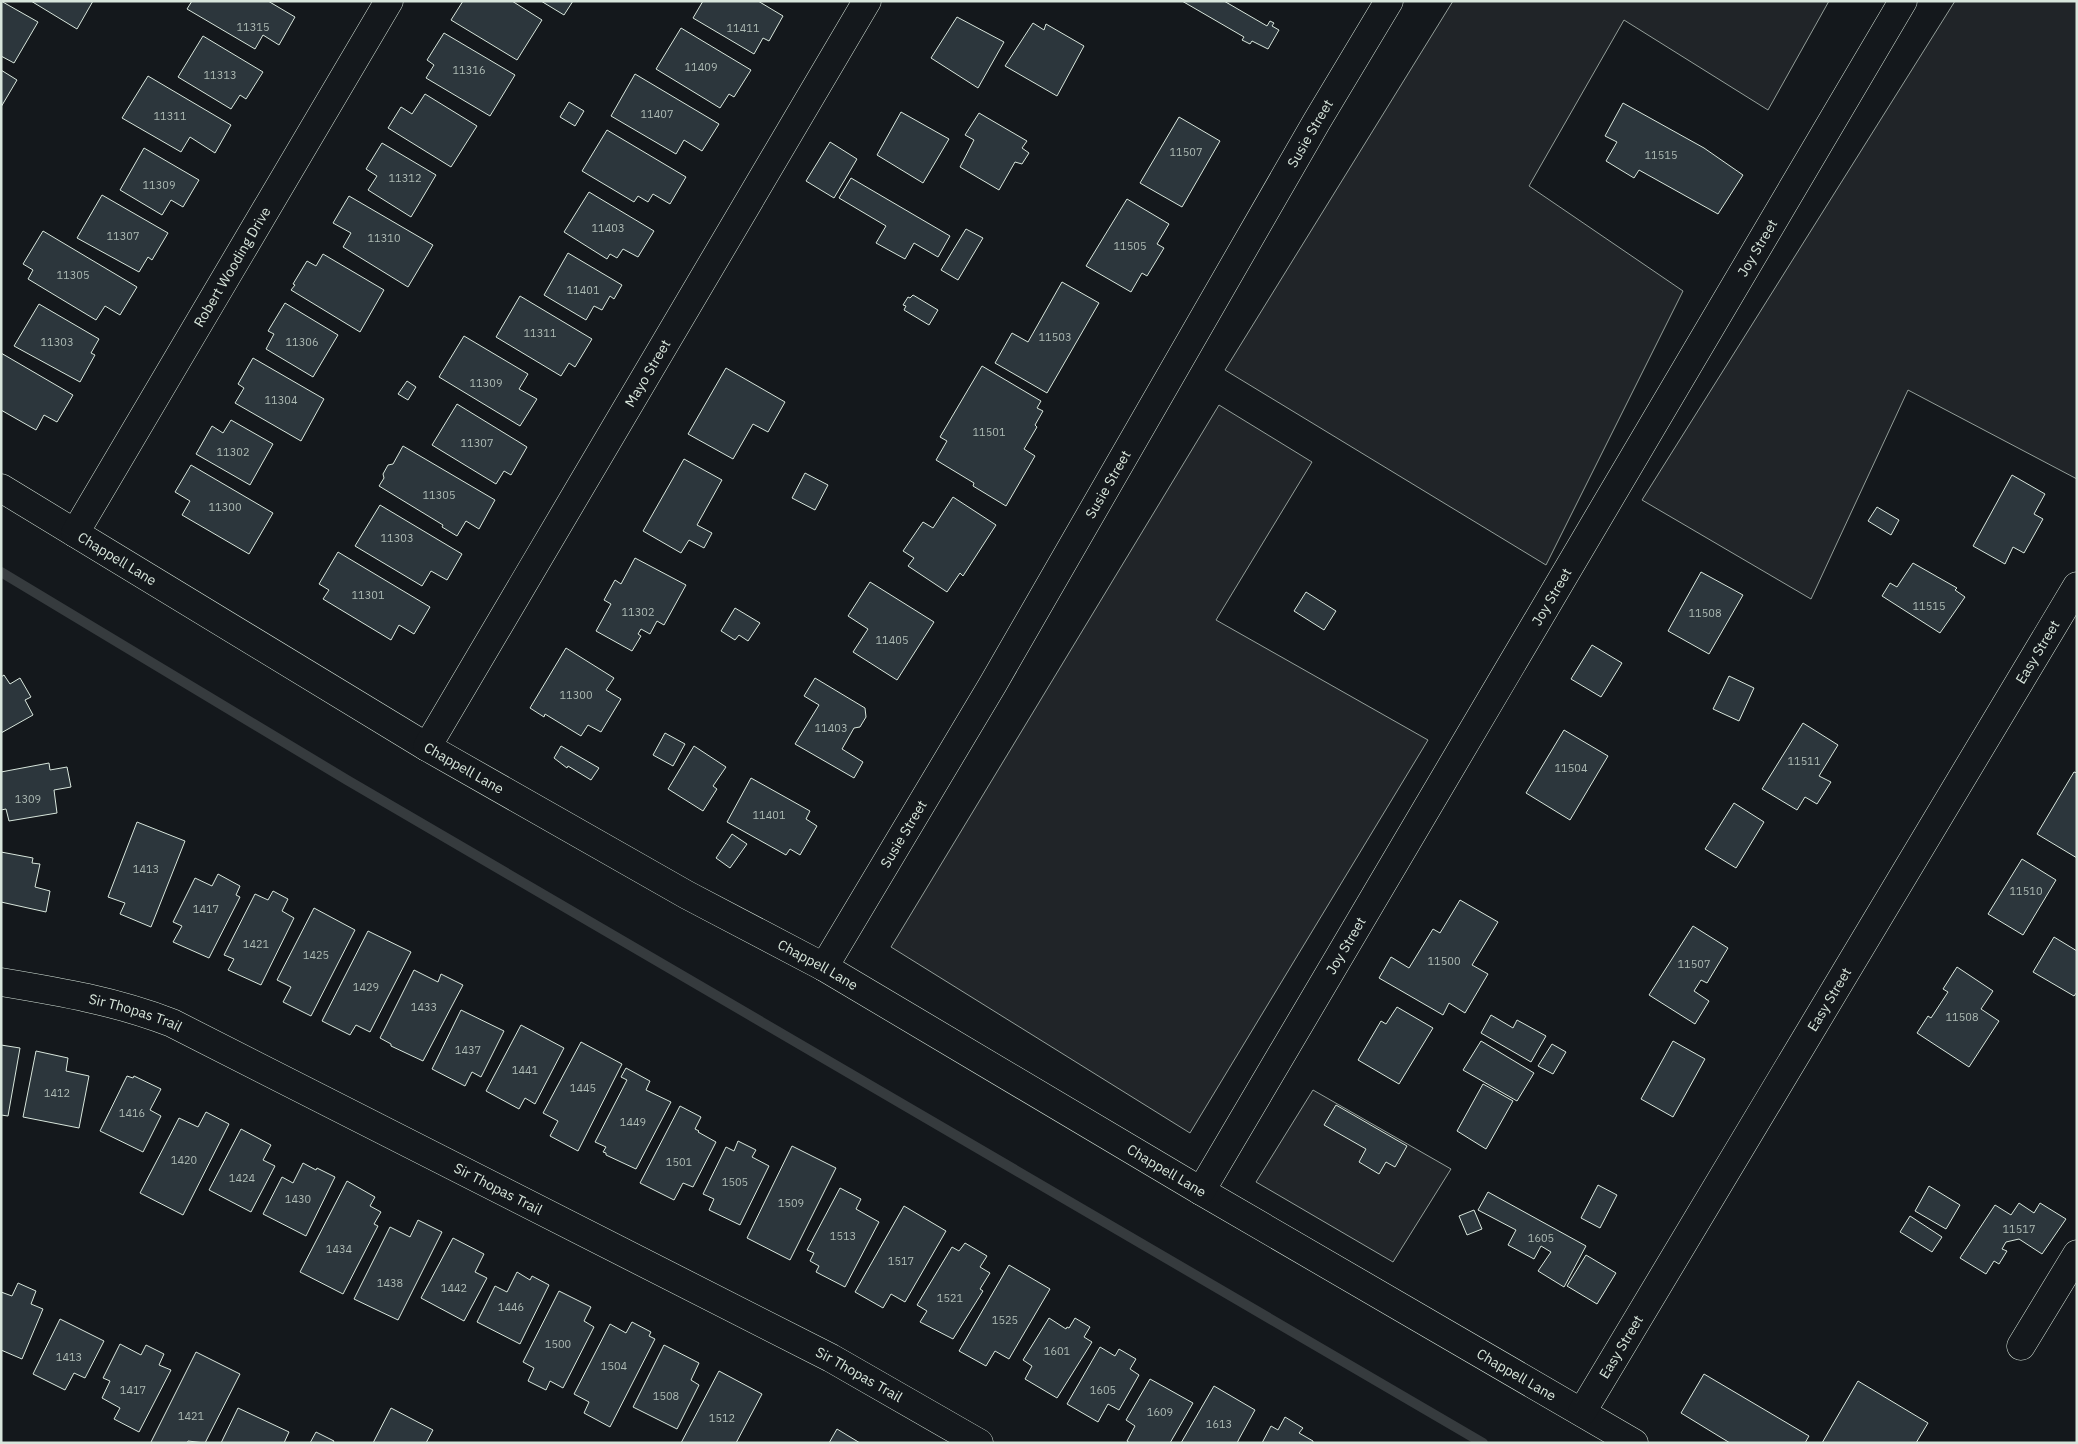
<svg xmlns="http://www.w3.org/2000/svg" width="2078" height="1444" font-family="'IBM Plex Sans',sans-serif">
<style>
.green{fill:#202428;stroke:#939e99}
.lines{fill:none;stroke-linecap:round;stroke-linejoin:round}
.stream{stroke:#363b3e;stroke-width:10}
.building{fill:#2c363c;stroke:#d8e6dc}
.minor-casing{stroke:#d8e6dc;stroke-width:29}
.minor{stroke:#14181c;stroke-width:28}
.labels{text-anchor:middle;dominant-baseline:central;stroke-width:4;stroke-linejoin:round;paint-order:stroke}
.number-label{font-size:11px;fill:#adbab4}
.street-label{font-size:14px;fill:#d8e6dc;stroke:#14181c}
</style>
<rect width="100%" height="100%" fill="#14181c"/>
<g class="green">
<polygon points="1453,1 1829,1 1768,110 1624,20 1529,186 1683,291 1546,565 1225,370"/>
<polygon points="1955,1 2077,1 2077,479 1908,390 1811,599 1642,500"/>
<polygon points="1219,405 1312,462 1216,620 1428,740 1190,1133 891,947"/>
<polygon points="1313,1090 1451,1169 1393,1262 1256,1182"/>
</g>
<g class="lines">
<polyline class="stream" points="1,572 347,780 1483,1443"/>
</g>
<g class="building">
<polygon points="1,1 38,22 14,63 1,56"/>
<polygon points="31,1 93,1 77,29"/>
<polygon points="192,1 268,1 295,17 279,45 263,35 255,49 187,9"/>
<polygon points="463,1 512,1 542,20 517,60 451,20"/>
<polygon points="541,1 573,1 564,15"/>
<polygon points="703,1 758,1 783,16 769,41 763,38 754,54 693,18"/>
<polygon points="1182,1 1224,1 1267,26 1270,21 1274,23 1272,26 1279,30 1268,49 1252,41 1250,44 1242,40 1244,37"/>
<polygon points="957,17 1004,42 978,88 931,58"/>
<polygon points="1033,23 1044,30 1046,24 1084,46 1057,96 1005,66"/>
<polygon points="681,28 751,70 734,97 729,94 720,108 656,69"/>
<polygon points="444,33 515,75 490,116 426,78 434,65 427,60"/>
<polygon points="203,36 263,72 246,99 240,95 231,109 178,77"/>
<polygon points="1,70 17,80 1,107"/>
<polygon points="635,74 719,124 702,151 684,140 676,154 611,116"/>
<polygon points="148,76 231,125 215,153 190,137 181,152 122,118"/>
<polygon points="425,94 477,126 451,167 388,128 401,107 412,114"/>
<polygon points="569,102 584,111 575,126 560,117"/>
<polygon points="1623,103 1704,148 1743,175 1718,214 1639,170 1634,178 1606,161 1617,142 1605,136"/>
<polygon points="901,112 949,139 923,183 877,155"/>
<polygon points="979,113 1027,141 1022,148 1029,153 1022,164 1015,162 999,190 960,167 974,140 965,135"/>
<polygon points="1179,117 1220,141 1182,207 1140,183"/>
<polygon points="607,130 686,177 670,204 653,194 648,202 638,196 634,202 582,171"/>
<polygon points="830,142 857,159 834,198 806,181"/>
<polygon points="382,143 436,175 411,217 368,190 377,176 366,169"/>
<polygon points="144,148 199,180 183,207 171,200 162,215 120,190"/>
<polygon points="851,178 950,236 938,257 914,243 905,259 876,243 886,226 839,198"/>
<polygon points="589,192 654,231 638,257 623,249 617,258 610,254 607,259 564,232"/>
<polygon points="102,195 168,233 152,260 148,257 139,272 77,238"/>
<polygon points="349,196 433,245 408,287 343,247 351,233 333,223"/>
<polygon points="1127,199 1169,224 1157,244 1164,248 1147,276 1142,273 1131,292 1086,266"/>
<polygon points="966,229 983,238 958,280 941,270"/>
<polygon points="43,231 137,287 120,315 105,306 96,320 28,279 33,270 23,264"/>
<polygon points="568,253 622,285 614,299 610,296 602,310 594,306 586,320 544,295"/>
<polygon points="323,254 384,290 360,332 291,290 295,285 293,284 307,261 316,266"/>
<polygon points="1062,282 1099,303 1047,393 995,363 1012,333 1028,342"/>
<polygon points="913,295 938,310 929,325 904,310 906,306 903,305 908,297 910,298"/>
<polygon points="520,296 592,339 575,367 569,363 561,376 496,337"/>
<polygon points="285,303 338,335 313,377 266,349 274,334 268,331"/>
<polygon points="39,304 99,339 91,353 95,355 80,382 14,346"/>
<polygon points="464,336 528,374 519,389 537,399 520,426 439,377"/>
<polygon points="1,353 73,395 57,422 44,415 36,430 1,410"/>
<polygon points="253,358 324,399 301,441 235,403 244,388 238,384"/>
<polygon points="982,366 1041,401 1037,408 1043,411 1035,425 1037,427 1024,449 1035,456 1006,506 973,486 974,483 936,460 947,441 940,437"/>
<polygon points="726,368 785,402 768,432 753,424 733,459 688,434"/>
<polygon points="407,381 416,387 408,400 398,394"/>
<polygon points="457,404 527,447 511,475 504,471 496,484 432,445"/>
<polygon points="231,420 273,444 250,485 196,454 212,426 223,433"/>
<polygon points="403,446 495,500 479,529 466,521 457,536 442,527 443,525 379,486 384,478 383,474 388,465 393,464"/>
<polygon points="684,459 722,480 697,525 712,533 704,548 689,540 681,553 643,531"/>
<polygon points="191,465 273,513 249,554 182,515 190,501 175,492"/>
<polygon points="805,473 828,485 815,510 792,498"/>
<polygon points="2012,475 2045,494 2034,514 2043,519 2024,553 2013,547 2005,564 1973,546"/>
<polygon points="953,497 996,525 963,576 960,573 947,592 908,566 914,558 903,551 923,522 933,528"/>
<polygon points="380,505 462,554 447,580 431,571 422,586 355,546"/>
<polygon points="1877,507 1899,520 1891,535 1868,521"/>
<polygon points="338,552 430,607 414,634 399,625 391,640 323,599 329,590 319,584"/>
<polygon points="635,558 686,585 664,625 657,621 650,634 641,629 638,634 641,636 632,651 596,631 611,604 604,600 615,580 621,584"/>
<polygon points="1913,563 1957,588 1955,590 1965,597 1940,633 1882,596 1890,583 1897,587"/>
<polygon points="1701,572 1743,595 1709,654 1668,631"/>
<polygon points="870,582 934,622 897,680 853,652 868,629 848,616"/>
<polygon points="1306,592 1336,611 1324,630 1294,611"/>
<polygon points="735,608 760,623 748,641 739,635 735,640 721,631"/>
<polygon points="1592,645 1622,663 1601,697 1571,679"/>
<polygon points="566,648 614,678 606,690 621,699 601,732 588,725 581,736 545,714 544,717 530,708"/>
<polygon points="4,675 10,684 20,678 31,697 25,700 33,715 1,733 1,677"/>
<polygon points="1729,676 1754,688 1739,721 1713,709"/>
<polygon points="815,678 865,708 866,717 860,727 854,728 842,749 863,762 854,778 795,744 819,705 804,696"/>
<polygon points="1803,723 1838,745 1819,776 1831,782 1817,804 1805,797 1797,810 1762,789"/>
<polygon points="1564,730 1608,756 1570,820 1526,793"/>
<polygon points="665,733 685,744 673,766 653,755"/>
<polygon points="561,746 599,768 591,780 568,766 567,768 554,758"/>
<polygon points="694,746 726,767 713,786 717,789 703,811 668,789"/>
<polygon points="49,763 50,770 67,767 71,787 54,790 57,813 9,821 6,809 1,810 1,772"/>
<polygon points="2074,772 2077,773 2077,858 2037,834"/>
<polygon points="751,778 810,811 806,819 817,826 800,855 790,849 786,855 727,822"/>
<polygon points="1734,803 1764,822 1736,868 1705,849"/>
<polygon points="137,822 185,841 151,927 120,914 125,903 108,897"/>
<polygon points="732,834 747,844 730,868 716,858"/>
<polygon points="1,852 33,858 32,863 40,864 35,887 50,891 46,912 1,902"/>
<polygon points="2022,859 2056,880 2023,935 1988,914"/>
<polygon points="218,874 240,886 236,895 240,897 209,958 173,942 182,926 173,922 195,878 212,886"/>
<polygon points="273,891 288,899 282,911 294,918 261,985 228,970 234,959 224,955 255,894 268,900"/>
<polygon points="1460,900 1498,922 1472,965 1488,974 1465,1013 1449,1003 1443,1015 1379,978 1391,957 1409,968 1433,929 1440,933"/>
<polygon points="314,908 355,930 311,1016 283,1002 291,987 277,980"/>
<polygon points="1693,926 1728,948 1707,983 1701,980 1694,991 1709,1001 1695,1024 1649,995"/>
<polygon points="368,931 411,952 370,1032 356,1025 350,1035 322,1021"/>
<polygon points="2054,937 2077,951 2077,992 2074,996 2033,972"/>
<polygon points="1957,967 1993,991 1981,1009 1999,1021 1969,1067 1917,1033 1928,1016 1931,1018 1948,992 1943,989"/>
<polygon points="414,970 438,982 441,974 463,985 423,1061 391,1046 391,1044 380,1038"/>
<polygon points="1397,1007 1433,1028 1399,1084 1358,1060 1381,1021 1386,1024"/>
<polygon points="461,1010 504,1031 481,1077 472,1072 465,1086 432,1069"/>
<polygon points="1491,1015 1513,1028 1517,1020 1546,1036 1531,1062 1481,1033"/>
<polygon points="521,1025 564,1048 535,1104 525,1098 519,1109 486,1091"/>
<polygon points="1481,1041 1534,1073 1517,1101 1463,1070"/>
<polygon points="1673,1041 1705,1059 1673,1117 1641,1099"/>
<polygon points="581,1042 622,1064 578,1151 550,1136 558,1121 543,1113"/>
<polygon points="1552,1044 1566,1052 1553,1074 1538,1066"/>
<polygon points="1,1045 20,1048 8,1116 1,1115"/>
<polygon points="36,1051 68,1058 66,1071 89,1076 79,1128 23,1117"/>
<polygon points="626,1068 650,1081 646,1090 671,1102 636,1169 606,1155 606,1153 603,1152 606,1147 595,1142 627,1080 621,1077"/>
<polygon points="127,1076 133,1078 134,1076 161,1089 150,1110 161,1116 143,1152 100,1131"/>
<polygon points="1483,1084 1513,1101 1486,1149 1457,1131"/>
<polygon points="1336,1105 1407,1146 1395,1167 1386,1162 1379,1174 1359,1162 1366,1149 1324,1125"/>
<polygon points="680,1106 701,1117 695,1129 699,1131 698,1132 716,1142 693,1187 683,1183 674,1200 640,1183"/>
<polygon points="206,1112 229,1124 183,1215 140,1193 179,1118 198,1127"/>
<polygon points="241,1129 271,1145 263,1160 275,1166 251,1212 209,1190"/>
<polygon points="738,1141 756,1150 752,1157 769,1166 740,1225 709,1210 714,1199 703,1194 726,1147 734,1151"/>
<polygon points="792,1146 836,1168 790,1260 747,1238"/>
<polygon points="303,1163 316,1170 317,1168 335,1177 306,1236 263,1214 282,1177 293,1183"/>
<polygon points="347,1181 375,1197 370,1206 381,1212 374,1224 378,1226 343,1294 300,1272"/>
<polygon points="1598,1185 1617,1195 1600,1228 1581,1218"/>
<polygon points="1929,1186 1960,1205 1946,1229 1915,1211"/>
<polygon points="840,1188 861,1199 856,1209 879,1222 845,1287 816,1272 819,1266 810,1261 814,1253 807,1250"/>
<polygon points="1488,1192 1586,1246 1564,1287 1538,1271 1551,1252 1541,1246 1534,1259 1508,1245 1516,1230 1478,1210"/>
<polygon points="2019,1203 2034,1213 2040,1203 2066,1219 2042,1254 2019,1239 2006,1242 2002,1249 2007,1251 1999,1264 1994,1261 1986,1274 1960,1258 1995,1205 2011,1215"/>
<polygon points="904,1206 946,1231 905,1302 891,1294 883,1308 855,1292"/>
<polygon points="1474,1210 1482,1229 1467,1235 1459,1216"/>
<polygon points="1910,1216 1942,1237 1932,1252 1900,1232"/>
<polygon points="418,1220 442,1232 398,1320 354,1299 390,1227 410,1237"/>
<polygon points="453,1238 484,1254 475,1272 487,1278 464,1321 421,1298"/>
<polygon points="965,1243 987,1256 980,1267 990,1273 980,1289 983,1291 953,1339 920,1322 927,1311 917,1305 952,1247 959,1251"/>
<polygon points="1586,1255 1616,1273 1597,1304 1567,1286"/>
<polygon points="1009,1265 1050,1289 1009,1359 995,1351 986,1366 959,1351"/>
<polygon points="517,1272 530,1280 532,1276 549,1285 520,1344 477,1322 495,1286 507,1292"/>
<polygon points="18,1283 36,1291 31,1304 43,1309 22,1359 1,1350 1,1292 12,1296"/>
<polygon points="559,1291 591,1307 584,1321 594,1327 563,1388 550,1381 546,1390 528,1381 534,1368 523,1362"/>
<polygon points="1049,1318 1066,1329 1067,1327 1069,1328 1075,1318 1090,1327 1084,1337 1092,1342 1057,1398 1025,1379 1032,1366 1023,1360"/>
<polygon points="60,1319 104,1341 85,1378 74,1373 65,1390 33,1374"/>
<polygon points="632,1322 651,1332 649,1336 655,1339 610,1427 584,1413 589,1402 574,1394 610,1324 626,1333"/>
<polygon points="120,1344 141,1355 146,1345 164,1354 159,1365 171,1370 139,1432 114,1419 120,1408 102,1398 110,1381 103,1378"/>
<polygon points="664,1345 699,1363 691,1380 699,1385 677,1429 633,1407"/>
<polygon points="1100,1347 1115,1356 1119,1349 1136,1359 1130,1369 1139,1375 1119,1410 1108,1404 1098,1422 1067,1404"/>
<polygon points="196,1352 240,1374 205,1443 188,1441 187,1443 153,1443 151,1442"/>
<polygon points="719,1371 762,1394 736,1443 681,1443"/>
<polygon points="1704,1374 1809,1436 1805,1443 1730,1443 1681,1413"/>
<polygon points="1150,1379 1193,1403 1170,1443 1130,1443 1127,1441 1135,1426 1126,1420"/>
<polygon points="1858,1381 1928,1423 1916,1443 1822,1443"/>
<polygon points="1214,1386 1255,1410 1239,1439 1237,1443 1181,1443"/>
<polygon points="238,1408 289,1432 284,1443 221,1443"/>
<polygon points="391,1408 433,1430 426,1443 373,1443"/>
<polygon points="1285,1417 1303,1428 1299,1433 1313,1441 1313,1443 1262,1443 1271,1426 1278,1430"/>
<polygon points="837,1429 860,1443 829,1443"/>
<polygon points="316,1432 334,1441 333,1443 310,1443"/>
</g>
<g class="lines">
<defs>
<g id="minor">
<path id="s1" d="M1,488L427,747L687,895L824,967L1201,1191L1634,1443"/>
<path id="s2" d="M75,533L389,1"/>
<path id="s3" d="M427,747L867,1"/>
<path id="s4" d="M824,967L993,684L1317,121L1389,1"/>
<path id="s5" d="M1,982C61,992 115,1001 172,1023L831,1358L979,1443"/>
<path id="s6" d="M1201,1191L1903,1"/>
<polyline points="2021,1346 2077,1254"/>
<path id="s7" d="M1582,1412L2077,586"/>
</g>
</defs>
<use href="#minor" class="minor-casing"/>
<use href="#minor" class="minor"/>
</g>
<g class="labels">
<g class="number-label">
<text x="253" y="27">11315</text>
<text x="743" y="28">11411</text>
<text x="701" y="67">11409</text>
<text x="469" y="70">11316</text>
<text x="220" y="75">11313</text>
<text x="657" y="114">11407</text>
<text x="170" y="116">11311</text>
<text x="1186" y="152">11507</text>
<text x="1661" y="155">11515</text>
<text x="405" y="178">11312</text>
<text x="159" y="185">11309</text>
<text x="608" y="228">11403</text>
<text x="123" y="236">11307</text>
<text x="384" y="238">11310</text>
<text x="1130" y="246">11505</text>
<text x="73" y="275">11305</text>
<text x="583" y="290">11401</text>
<text x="540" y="333">11311</text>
<text x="1055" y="337">11503</text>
<text x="57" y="342">11303</text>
<text x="302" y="342">11306</text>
<text x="486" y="383">11309</text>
<text x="281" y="400">11304</text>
<text x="989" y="432">11501</text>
<text x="477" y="443">11307</text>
<text x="233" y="452">11302</text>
<text x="439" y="495">11305</text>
<text x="225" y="507">11300</text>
<text x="397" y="538">11303</text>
<text x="368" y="595">11301</text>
<text x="1929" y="606">11515</text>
<text x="638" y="612">11302</text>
<text x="1705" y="613">11508</text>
<text x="892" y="640">11405</text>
<text x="576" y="695">11300</text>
<text x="831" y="728">11403</text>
<text x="1804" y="761">11511</text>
<text x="1571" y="768">11504</text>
<text x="28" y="799">1309</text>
<text x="769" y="815">11401</text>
<text x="146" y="869">1413</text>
<text x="2026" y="891">11510</text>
<text x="206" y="909">1417</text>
<text x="256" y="944">1421</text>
<text x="316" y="955">1425</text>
<text x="1444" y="961">11500</text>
<text x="1694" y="964">11507</text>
<text x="366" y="987">1429</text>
<text x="424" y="1007">1433</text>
<text x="1962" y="1017">11508</text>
<text x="468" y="1050">1437</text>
<text x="525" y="1070">1441</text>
<text x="583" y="1088">1445</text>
<text x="57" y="1093">1412</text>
<text x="132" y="1113">1416</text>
<text x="633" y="1122">1449</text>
<text x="184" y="1160">1420</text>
<text x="679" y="1162">1501</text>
<text x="242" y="1178">1424</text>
<text x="735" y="1182">1505</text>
<text x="298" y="1199">1430</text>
<text x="791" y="1203">1509</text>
<text x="2019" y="1229">11517</text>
<text x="843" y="1236">1513</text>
<text x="1541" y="1238">1605</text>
<text x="339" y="1249">1434</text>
<text x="901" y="1261">1517</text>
<text x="390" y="1283">1438</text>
<text x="454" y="1288">1442</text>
<text x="950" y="1298">1521</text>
<text x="511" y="1307">1446</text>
<text x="1005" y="1320">1525</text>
<text x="558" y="1344">1500</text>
<text x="1057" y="1351">1601</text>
<text x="69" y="1357">1413</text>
<text x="614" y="1366">1504</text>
<text x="133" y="1390">1417</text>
<text x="1103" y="1390">1605</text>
<text x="666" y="1396">1508</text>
<text x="1160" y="1412">1609</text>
<text x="191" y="1416">1421</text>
<text x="722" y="1418">1512</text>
<text x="1219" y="1424">1613</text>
</g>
<g class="street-label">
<text stroke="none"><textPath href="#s4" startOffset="965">Susie Street</textPath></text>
<text stroke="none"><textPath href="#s6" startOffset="1095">Joy Street</textPath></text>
<text stroke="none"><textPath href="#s2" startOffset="309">Robert Wooding Drive</textPath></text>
<text stroke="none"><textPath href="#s3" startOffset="434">Mayo Street</textPath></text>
<text stroke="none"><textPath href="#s4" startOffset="560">Susie Street</textPath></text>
<text stroke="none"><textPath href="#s1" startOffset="136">Chappell Lane</textPath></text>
<text stroke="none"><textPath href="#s6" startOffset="690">Joy Street</textPath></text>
<text stroke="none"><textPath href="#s7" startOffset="886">Easy Street</textPath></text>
<text stroke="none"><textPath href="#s1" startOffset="541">Chappell Lane</textPath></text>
<text stroke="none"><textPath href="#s4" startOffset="155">Susie Street</textPath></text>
<text stroke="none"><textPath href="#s6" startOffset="285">Joy Street</textPath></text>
<text stroke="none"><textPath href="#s1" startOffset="946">Chappell Lane</textPath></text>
<text stroke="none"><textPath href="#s7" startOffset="481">Easy Street</textPath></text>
<text stroke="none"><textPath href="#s5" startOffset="138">Sir Thopas Trail</textPath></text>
<text stroke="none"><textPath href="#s1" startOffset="1351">Chappell Lane</textPath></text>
<text stroke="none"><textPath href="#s5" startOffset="542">Sir Thopas Trail</textPath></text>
<text stroke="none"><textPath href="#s7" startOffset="76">Easy Street</textPath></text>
<text stroke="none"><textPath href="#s1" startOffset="1756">Chappell Lane</textPath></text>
<text stroke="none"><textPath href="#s5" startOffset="948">Sir Thopas Trail</textPath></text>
</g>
</g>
<rect width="2078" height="1444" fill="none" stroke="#d8e6dc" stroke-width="5"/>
</svg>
